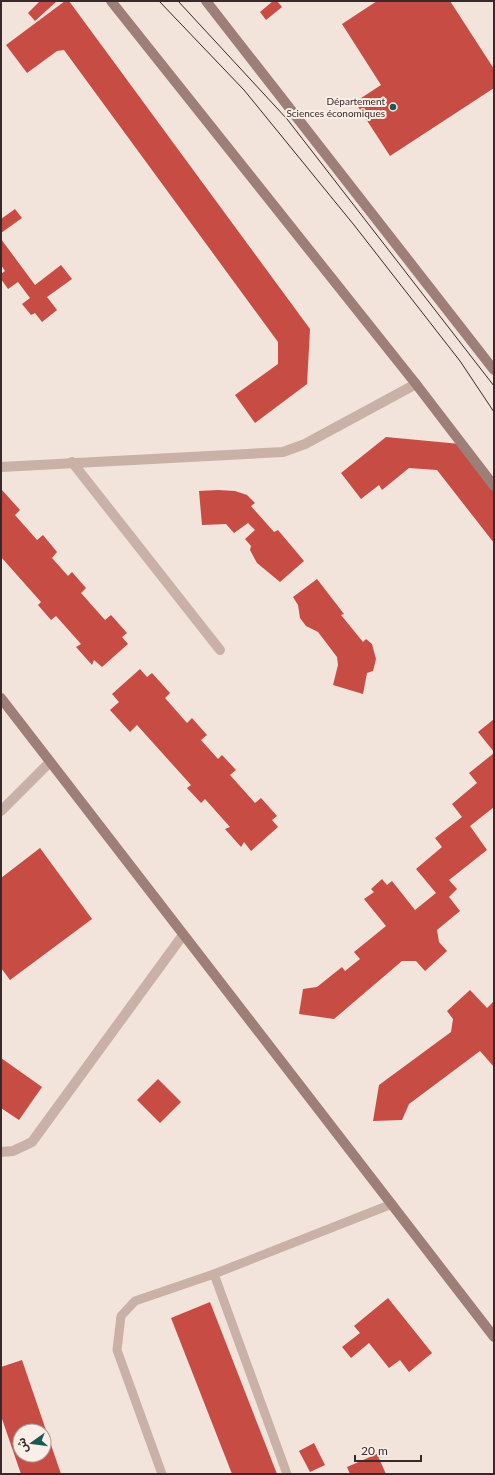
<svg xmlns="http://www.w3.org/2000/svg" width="495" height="1475" font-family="Lato,'Noto Sans Arabic',sans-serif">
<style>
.building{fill:#c74c44;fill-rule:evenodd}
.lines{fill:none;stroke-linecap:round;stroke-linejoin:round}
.lane{stroke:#cab1a7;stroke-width:9}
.street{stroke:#cab1a7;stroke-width:10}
.secondary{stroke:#9e7f78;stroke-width:10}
.tram{stroke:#372a28;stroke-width:1}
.poi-dot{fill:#1d5951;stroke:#faeee8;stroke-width:1.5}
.labels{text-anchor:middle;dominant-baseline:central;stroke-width:4;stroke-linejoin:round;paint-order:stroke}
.poi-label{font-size:10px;fill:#372a28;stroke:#faeee8;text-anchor:end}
</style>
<rect width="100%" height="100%" fill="#f2e3db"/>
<g class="building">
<polygon points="40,1 57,1 35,21 28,13"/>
<polygon points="65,1 69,1 310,329 307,384 255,423 235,395 278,364 278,342 64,50 57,51 27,73 6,45"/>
<polygon points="273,1 277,1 282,7 266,20 260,12"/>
<polygon points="377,1 450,1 494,69 494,88 390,156 355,102 381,85 342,24"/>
<polygon points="15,209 22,218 1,233 1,219"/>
<polygon points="1,239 35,285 61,265 72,279 47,297 57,310 42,322 35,313 31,315 22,304 30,298 18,282 8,289 1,279 1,274 5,271 1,265"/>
<polygon points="386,437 460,444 494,488 494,543 437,470 409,468 382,490 379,485 361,499 341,473"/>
<polygon points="2,490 20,510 15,515 37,540 43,535 57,552 52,558 68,576 72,572 86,588 81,593 105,620 111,615 127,633 122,637 128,644 102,667 94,660 92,665 76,647 81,644 56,616 51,620 38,605 41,602 1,557"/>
<polygon points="218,490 235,491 247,495 255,503 251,506 274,532 278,530 304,561 280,582 257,563 250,550 251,546 245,539 255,530 248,523 234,533 226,524 202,525 199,491"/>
<polygon points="317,579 344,614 341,615 363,642 366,639 372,644 376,659 373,671 367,673 363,694 333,685 338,665 337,657 318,632 306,626 300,618 298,605 293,597"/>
<polygon points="140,669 147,677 152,673 170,693 165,698 187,723 192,718 207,735 201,740 218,759 222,755 236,770 230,775 255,803 261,798 277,816 272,820 278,827 251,851 244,842 241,847 225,829 230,827 205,799 201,803 187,788 191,785 137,725 130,732 110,710 119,702 112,694"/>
<polygon points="494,719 494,752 478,732"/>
<polygon points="494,753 494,807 470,826 487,850 449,880 457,889 449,897 460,911 437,930 439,942 447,951 425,971 416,961 402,961 334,1019 299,1014 303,989 317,987 342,967 345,971 360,959 354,952 386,926 364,899 374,892 371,889 382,879 387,885 392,881 415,910 436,893 416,869 442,847 435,838 462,817 452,804 477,783 469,773"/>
<polygon points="40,848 92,919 10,980 1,968 1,878"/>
<polygon points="470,990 487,1008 494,1001 494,1067 480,1051 409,1104 402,1120 373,1121 379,1085 451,1032 453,1019 447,1011"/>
<polygon points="1,1058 42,1087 19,1120 1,1108"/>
<polygon points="158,1079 181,1102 160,1123 137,1100"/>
<polygon points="388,1298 432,1353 409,1372 400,1360 389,1368 369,1343 351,1358 342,1347 360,1333 354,1326"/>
<polygon points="210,1302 277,1474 232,1474 171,1318"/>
<path d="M22,1360L61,1474H21L1,1416V1367ZM20,1431H44V1455H20Z"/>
<polygon points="314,1443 325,1465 310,1472 299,1451"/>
<polygon points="377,1454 386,1474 350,1474 347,1467"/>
</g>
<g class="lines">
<g class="lane">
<polyline points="162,1474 117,1350 121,1316 135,1301 214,1274"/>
<polyline points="287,1474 214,1274 392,1204"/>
</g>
<g class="street">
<polyline points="72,462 220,650"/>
<polyline points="1,467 283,452 305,444 416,384"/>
<polyline points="1,811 50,762"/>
<polyline points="1,1152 13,1151 32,1142 183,935"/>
</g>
<g class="secondary">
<polyline points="111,1 416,384 494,486"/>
<polyline points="206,1 494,370"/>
<polyline points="1,698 494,1337"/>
</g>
<g class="tram">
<polyline points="159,1 244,90 354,225 460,361 494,412"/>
<polyline points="178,1 287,119 494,386"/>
</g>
</g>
<circle class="poi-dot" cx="393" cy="107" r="4"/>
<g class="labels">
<g class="poi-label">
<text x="385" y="101">Département<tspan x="385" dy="12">Sciences économiques</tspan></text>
</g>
</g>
<rect width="495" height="1475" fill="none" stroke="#372a28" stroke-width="4"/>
<g transform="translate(32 1443) rotate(256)"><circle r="19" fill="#faeee8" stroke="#aca09b"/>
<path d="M0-3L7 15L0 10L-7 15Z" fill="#1d5951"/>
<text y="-6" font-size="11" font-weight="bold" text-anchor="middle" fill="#372a28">ش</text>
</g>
<path d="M355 1455v6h66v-6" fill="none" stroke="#372a28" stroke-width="2"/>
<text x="361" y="1455" font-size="12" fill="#372a28" stroke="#faeee8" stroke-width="3" paint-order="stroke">20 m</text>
</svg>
